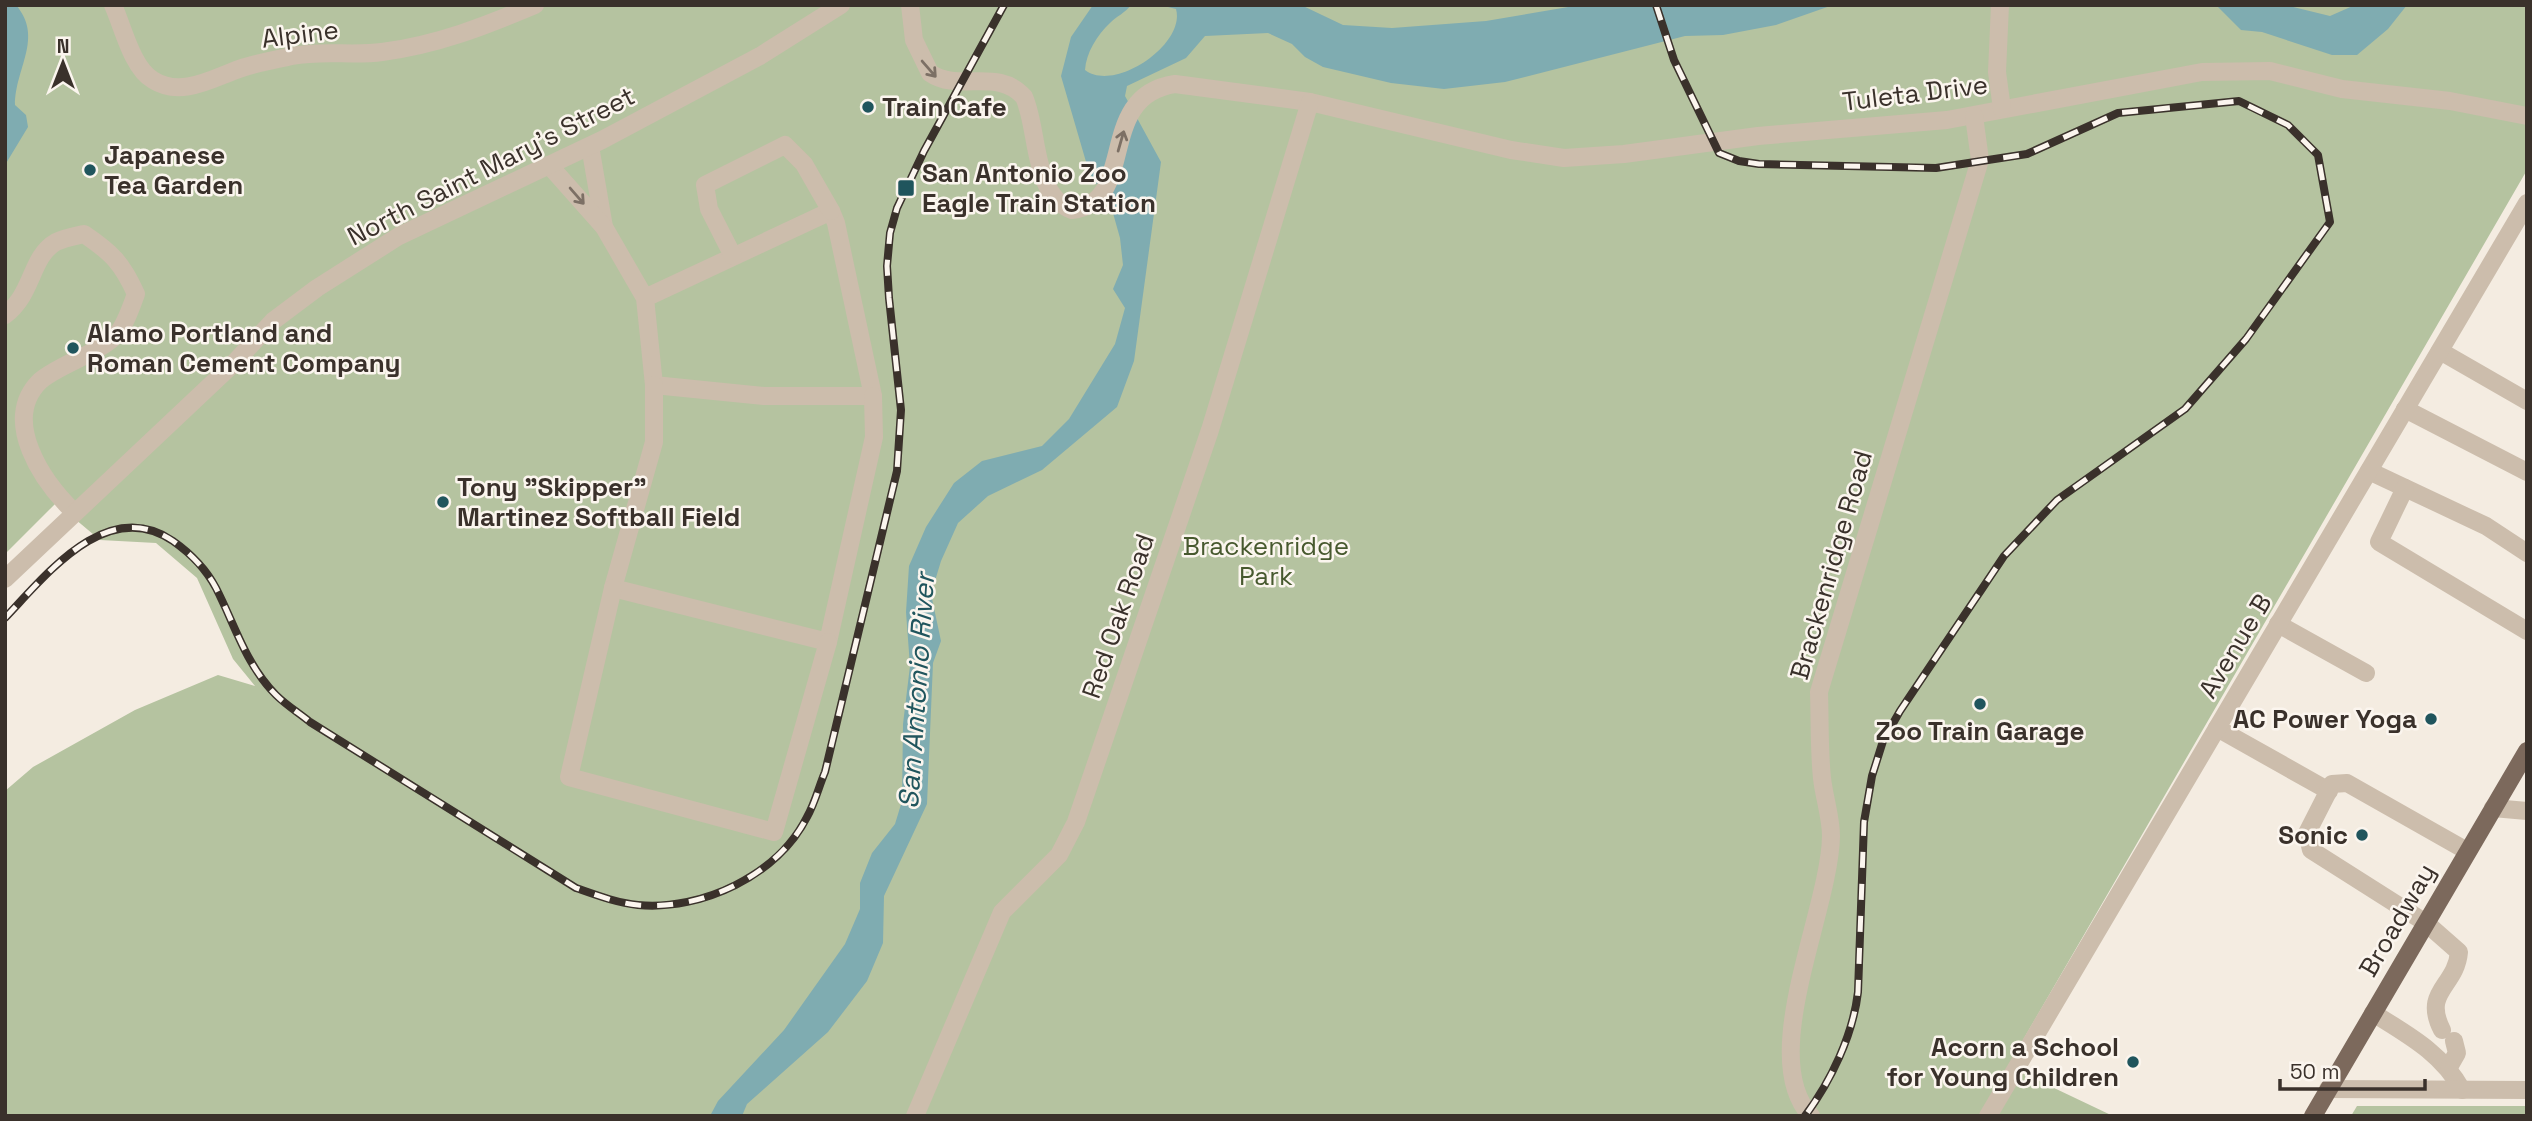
<svg xmlns="http://www.w3.org/2000/svg" width="2532" height="1121" font-family="'Space Grotesk',sans-serif">
<style>
.green{fill:#b5c3a0}
.water{fill:#7facb1}
.lines{fill:none;stroke-linecap:round;stroke-linejoin:round}
.minor{stroke:#ccbdac;stroke-width:18}
.major{stroke:#7c695c;stroke-width:18}
.rail-casing{stroke:#3a312b;stroke-width:8}
.rail{stroke:#fbf5ee;stroke-width:5;stroke-dasharray:16;stroke-linecap:butt}
.oneway{stroke:#7c7065}
.poi-dot{fill:#20555d;stroke:#fbf5ee;stroke-width:2.5}
.labels{text-anchor:middle;dominant-baseline:central;stroke-width:5;stroke-linejoin:round;paint-order:stroke}
.street-label{font-size:26px;fill:#3a312b;stroke:#fbf5ee}
.poi-label{font-size:26px;font-weight:bold;fill:#3a312b;stroke:#fbf5ee;text-anchor:start}
.park-label{font-size:26px;fill:#47592e;stroke:#fbf5ee}
.water-label{font-size:28px;font-style:italic;fill:#20555d;stroke:#fbf5ee}
</style>
<rect width="100%" height="100%" fill="#f4ece1"/>
<g class="green">
<polygon points="5,5 2527,5 2527,170 2008,1066 2113,1116 5,1116 5,791 33,767 135,710 218,675 255,686 233,659 197,578 156,543 100,540 56,503 5,554"/>
<polygon points="2357,1106 2527,1106 2527,1116 2351,1116"/>
</g>
<g class="water">
<path d="M5,5H16C44,38 15,68 15,105L26,115L28,127L5,165Z"/>
<path d="M1093,5H1131C1125,13 1117,16 1110,23C1097,35 1086,53 1085,70C1115,93 1186,44 1176,9L1160,5H1301L1343,25L1392,28L1486,21L1580,5H1833L1776,25L1723,35L1685,36L1505,82L1444,89L1391,83L1323,67L1305,57L1292,44L1268,33L1205,36L1186,58L1127,86L1125,96L1161,162L1134,361L1117,407L1042,470L988,496L958,523L941,561L931,594L941,641L933,663L927,804L884,896L883,943L867,981L828,1032L747,1104L742,1116H710L718,1101L784,1030L845,944L860,909V883L872,853L895,824L902,801L903,724L910,666L906,612L909,566L926,527L954,483L982,461L1042,446L1069,419L1115,344L1125,308L1113,289L1123,265L1120,238L1111,206L1089,172L1061,76L1071,37Z"/>
<polygon points="2216,5 2285,5 2330,16 2355,5 2407,5 2388,29 2357,55 2332,55 2262,32 2241,30"/>
</g>
<g class="lines">
<g class="minor">
<path d="M113,5C123,27 132,68 153,80C181,98 213,78 239,69C256,63 274,60 292,56C321,50 353,56 382,52C437,45 485,26 535,5"/>
<path d="M910,5L914,40L930,73C959,93 998,67 1024,97C1039,130 1032,195 1072,210C1139,202 1094,96 1175,84L1310,102L1511,150L1564,158L1624,154L1758,136L1947,120L2202,72L2270,71L2342,89L2450,101L2527,116"/>
<polyline points="2000,5 1997,72 2002,109"/>
<polyline points="590,146 604,227"/>
<polyline points="549,165 604,227 645,298 654,385 764,396 873,396 836,223 831,211 645,298"/>
<polyline points="733,256 709,209 705,185 785,145 804,164 831,211"/>
<path d="M5,315C34,293 30,257 56,242C64,238 75,236 84,234C112,253 122,263 136,294C131,307 126,323 118,333C103,352 59,364 40,381C0,420 43,482 74,512"/>
<polyline points="2440,351 2527,401"/>
<polyline points="654,385 654,442 613,588 828,642 874,437 873,396"/>
<polyline points="2405,409 2527,472"/>
<polyline points="2369,471 2486,526 2527,553"/>
<polyline points="2405,488 2379,542 2527,631"/>
<polyline points="5,579 234,363 273,321 317,288 399,236 602,140 760,56 841,5"/>
<polyline points="613,588 569,777 774,832 828,642"/>
<polyline points="2278,624 2366,673"/>
<polyline points="2217,728 2329,791"/>
<polyline points="2493,808 2527,811"/>
<path d="M2373,1013C2408,1035 2442,1053 2462,1090"/>
<path d="M2442,1030C2422,991 2456,987 2459,952L2426,923L2311,850L2307,833L2332,784L2347,783L2467,851"/>
<polyline points="2449,1067 2457,1053 2454,1041"/>
<polyline points="2328,1089 2527,1090"/>
<polyline points="915,1116 1002,912 1059,855 1076,822 1210,430 1310,102"/>
<path d="M1811,1116C1756,1058 1830,910 1831,836C1831,817 1824,797 1822,778C1819,750 1820,721 1819,692L1980,160L1974,116"/>
<polyline points="1988,1116 2527,203"/>
</g>
<polyline class="major" points="2313,1116 2527,751"/>
<defs>
<g id="rail">
<path d="M1656,5L1674,60L1719,153L1739,161L1759,164L1936,168L2027,154L2118,113L2239,101L2288,125L2318,155L2330,222L2246,339L2185,409L2057,500L2004,556L1900,711L1883,741L1872,776L1864,822L1858,992C1853,1035 1831,1081 1805,1116"/>
<path d="M5,618C46,575 107,496 173,541C190,553 206,569 216,588C235,625 246,665 276,695C286,705 299,713 310,722L576,888C596,895 617,903 638,905C702,911 778,875 807,817C815,803 819,786 825,772L897,471L901,410L889,298L887,266L890,233L897,208L924,151L1004,5"/>
</g>
</defs>
<use href="#rail" class="rail-casing"/>
<use href="#rail" class="rail"/>
</g>
<defs><path id="oneway-shaft" d="M-6 0H5M1.5-3L5.5 0L1.5 3" fill="none" stroke-width="1.6" stroke-linecap="round" stroke-linejoin="round" transform="scale(1.75)"/></defs>
<g class="oneway">
<use href="#oneway-shaft" transform="translate(929 69) rotate(49)"/>
<use href="#oneway-shaft" transform="translate(1121 141) rotate(-74)"/>
<use href="#oneway-shaft" transform="translate(577 196) rotate(49)"/>
</g>
<g class="poi-dot">
<circle cx="868" cy="107" r="7"/>
<circle cx="90" cy="170" r="7"/>
<rect x="897" y="179" width="18" height="18" rx="3.5"/>
<circle cx="73" cy="348" r="7"/>
<circle cx="443" cy="502" r="7"/>
<circle cx="1980" cy="704" r="7"/>
<circle cx="2431" cy="719" r="7"/>
<circle cx="2362" cy="835" r="7"/>
<circle cx="2133" cy="1062" r="7"/>
</g>
<g class="labels">
<g class="street-label">
<text transform="translate(300 34) rotate(-7)">Alpine</text>
<text transform="translate(1915 93) rotate(-7)">Tuleta Drive</text>
<text transform="translate(491 166) rotate(-27)">North Saint Mary's Street</text>
<text transform="translate(1831 565) rotate(-74)">Brackenridge Road</text>
<text transform="translate(1118 616) rotate(-71)">Red Oak Road</text>
<text transform="translate(2235 646) rotate(-59)">Avenue B</text>
<text transform="translate(2397 920) rotate(-60)">Broadway</text>
</g>
<g class="poi-label">
<text x="882" y="107">Train Cafe</text>
<text x="104" y="155">Japanese<tspan x="104" dy="30">Tea Garden</tspan></text>
<text x="922" y="173">San Antonio Zoo<tspan x="922" dy="30">Eagle Train Station</tspan></text>
<text x="87" y="333">Alamo Portland and<tspan x="87" dy="30">Roman Cement Company</tspan></text>
<text x="457" y="487">Tony "Skipper"<tspan x="457" dy="30">Martinez Softball Field</tspan></text>
<text x="2417" y="719" text-anchor="end">AC Power Yoga</text>
<text x="1980" y="731" text-anchor="middle">Zoo Train Garage</text>
<text x="2348" y="835" text-anchor="end">Sonic</text>
<text x="2119" y="1047" text-anchor="end">Acorn a School<tspan x="2119" dy="30">for Young Children</tspan></text>
</g>
<g class="park-label">
<text x="1266" y="546">Brackenridge<tspan x="1266" dy="30">Park</tspan></text>
</g>
<g class="water-label">
<text transform="translate(916 691) rotate(-86)">San Antonio River</text>
</g>
</g>
<rect width="2532" height="1121" fill="none" stroke="#3a312b" stroke-width="14"/>
<g transform="translate(63 63)" stroke="#fbf5ee" stroke-width="5" paint-order="stroke">
<path d="M0-5L12 26L0 18L-12 26Z" fill="#3a312b"/>
<text y="-10" font-size="19" font-weight="bold" text-anchor="middle" fill="#3a312b">N</text>
</g>
<path d="M2280 1079v10h145v-10" fill="none" stroke="#3a312b" stroke-width="3.5"/>
<text x="2290" y="1079" font-size="21" fill="#3a312b" stroke="#fbf5ee" stroke-width="5" paint-order="stroke">50 m</text>
</svg>
